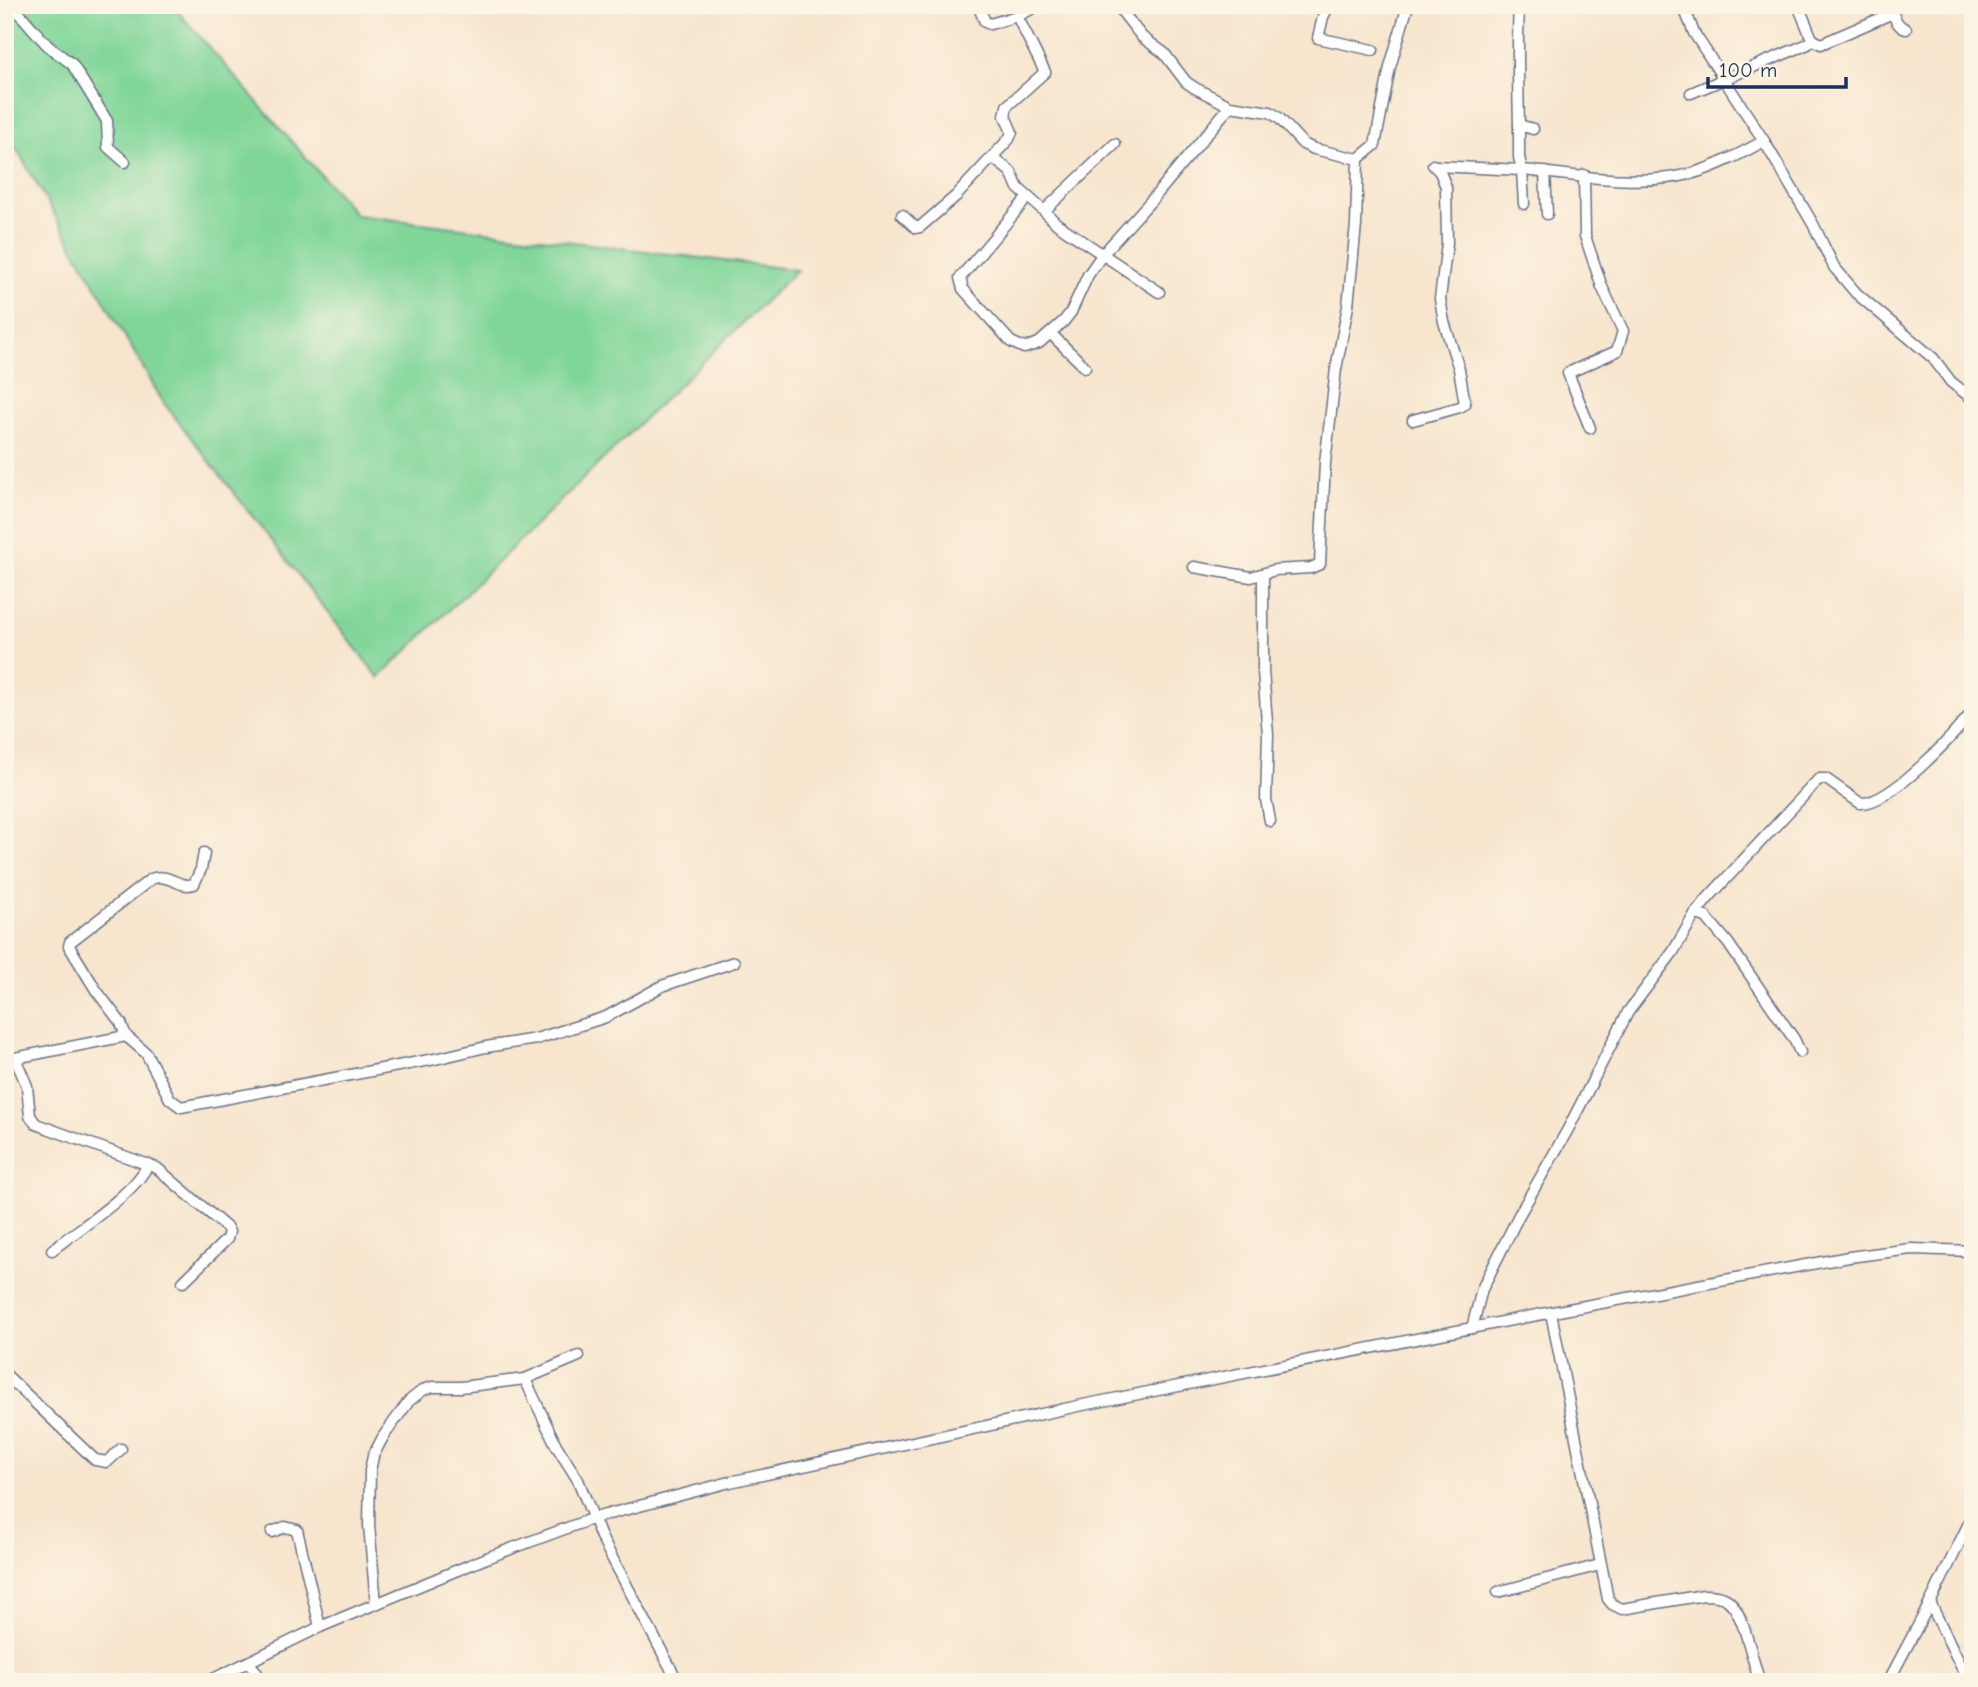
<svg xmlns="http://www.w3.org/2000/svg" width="1978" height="1687" font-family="'Comic Neue',sans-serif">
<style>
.green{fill:#80d699;stroke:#4e827c;stroke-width:2}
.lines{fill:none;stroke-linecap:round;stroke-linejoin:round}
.minor-casing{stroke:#686f85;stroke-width:13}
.minor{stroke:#fff;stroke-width:10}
</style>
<rect width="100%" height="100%" fill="#fcf5e5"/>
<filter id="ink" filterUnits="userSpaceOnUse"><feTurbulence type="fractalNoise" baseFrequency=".0143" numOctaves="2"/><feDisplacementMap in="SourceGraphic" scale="14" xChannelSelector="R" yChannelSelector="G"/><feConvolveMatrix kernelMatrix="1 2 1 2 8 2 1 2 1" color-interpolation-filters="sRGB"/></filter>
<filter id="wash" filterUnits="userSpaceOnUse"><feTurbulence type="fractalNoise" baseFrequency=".00686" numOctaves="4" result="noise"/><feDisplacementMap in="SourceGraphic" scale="28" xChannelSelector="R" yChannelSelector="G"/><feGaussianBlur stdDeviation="1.57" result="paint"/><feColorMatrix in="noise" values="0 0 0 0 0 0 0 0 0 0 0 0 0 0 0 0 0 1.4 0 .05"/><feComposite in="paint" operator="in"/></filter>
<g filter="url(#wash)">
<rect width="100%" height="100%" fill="#f7e5cd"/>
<polygon class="green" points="5,5 172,5 356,215 797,270 379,678 163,402 5,129"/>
</g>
<g filter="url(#ink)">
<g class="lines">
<defs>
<g id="minor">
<polyline points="12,5 48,46 72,64 107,121 108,147 125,162"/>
<polyline points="978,5 985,22 990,24 1017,16 1040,5"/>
<polyline points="1117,5 1142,37 1164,53 1186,82 1195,88 1230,106 1270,112 1279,118 1303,144 1314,149 1358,159 1375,145 1390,67 1408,5"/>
<polyline points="1329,5 1323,17 1318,38 1373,50"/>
<path d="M1519,5C1517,45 1518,85 1519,125L1533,129"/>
<polyline points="1683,5 1694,33 1764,141 1813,224 1834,267 1856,293 1933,358 1951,382 1973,399"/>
<path d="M1890,5C1893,14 1896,26 1906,29"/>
<polyline points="1812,39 1821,44 1893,13"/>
<polyline points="1691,93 1808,44 1812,39 1798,5"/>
<path d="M1519,125V157L1522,170C1574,175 1639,187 1690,174C1716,167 1740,154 1764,141"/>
<polyline points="1115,144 1044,211 1057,224 1159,292"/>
<polyline points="993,158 1011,172 1018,188 1044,211"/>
<polyline points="1435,166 1522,170 1524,204"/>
<polyline points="1545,172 1547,214"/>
<polyline points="1584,175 1585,236 1602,287 1623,331 1617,351 1568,373 1590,428"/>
<polyline points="1028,197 960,278 963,289 1011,342 1024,348 1039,343 1064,321 1071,312 1088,275 1102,255 1157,194 1230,106"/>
<polyline points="902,215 916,228 920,227 956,196 1009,139 1012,132 1005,116 1007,106 1045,72 1017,16"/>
<polyline points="1051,334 1085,367"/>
<polyline points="1413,420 1460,407 1465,404 1459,369 1444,322 1440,299 1447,243 1446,187 1440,172 1433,165"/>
<polyline points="1194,567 1251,577 1275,570 1311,568 1320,564 1325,463 1336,369 1348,306 1356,225 1358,159"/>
<polyline points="1263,574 1263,671 1268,735 1266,799 1270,821"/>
<path d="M204,853L201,869L194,884C177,889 170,872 151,879L70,942L69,946L96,990L121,1023L126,1036L146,1053L170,1099L181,1107L435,1059L486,1047L536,1039L606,1017L662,986L734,962"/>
<polyline points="1695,914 1706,917 1728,943 1794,1039 1800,1052"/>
<polyline points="5,1060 126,1036"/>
<polyline points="16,1060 27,1086 30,1116 36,1124 157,1168 227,1228 229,1232 227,1239 183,1282"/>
<path d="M52,1250C78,1229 136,1193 148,1164"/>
<path d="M1551,1313L1608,1599L1612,1604L1622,1609L1704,1595C1711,1595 1719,1595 1726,1599C1744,1609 1752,1662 1760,1682"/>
<path d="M1472,1328L1482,1289L1519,1215L1567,1131L1628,1012L1673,952L1695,914L1709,897L1819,779H1826L1860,803C1890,805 1954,735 1973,711"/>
<polyline points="5,1374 95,1460 107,1462 121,1449"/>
<polyline points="525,1379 556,1445 578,1480 601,1537 678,1682"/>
<polyline points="272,1532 285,1527 297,1530 320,1627"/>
<polyline points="1498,1592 1600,1565"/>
<polyline points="1930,1603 1969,1682"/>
<polyline points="376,1604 369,1525 370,1471 373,1456 383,1437 409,1401 423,1390 432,1387 461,1387 525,1379 579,1356"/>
<polyline points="249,1662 263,1682"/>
<polyline points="207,1682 320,1627 489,1557 594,1518 730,1482 1078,1406 1542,1314 1849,1257 1911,1249 1973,1251"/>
<polyline points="1888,1682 1930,1603 1973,1515"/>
</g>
</defs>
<use href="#minor" class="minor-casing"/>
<use href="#minor" class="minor"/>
</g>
</g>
<rect width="1978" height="1687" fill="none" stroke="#fcf5e5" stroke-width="28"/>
<path d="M1708 77v10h138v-10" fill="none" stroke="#1b2f5e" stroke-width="3.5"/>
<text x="1719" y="77" font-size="21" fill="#1b2f5e" stroke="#fcf5e5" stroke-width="5" paint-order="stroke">100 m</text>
</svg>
